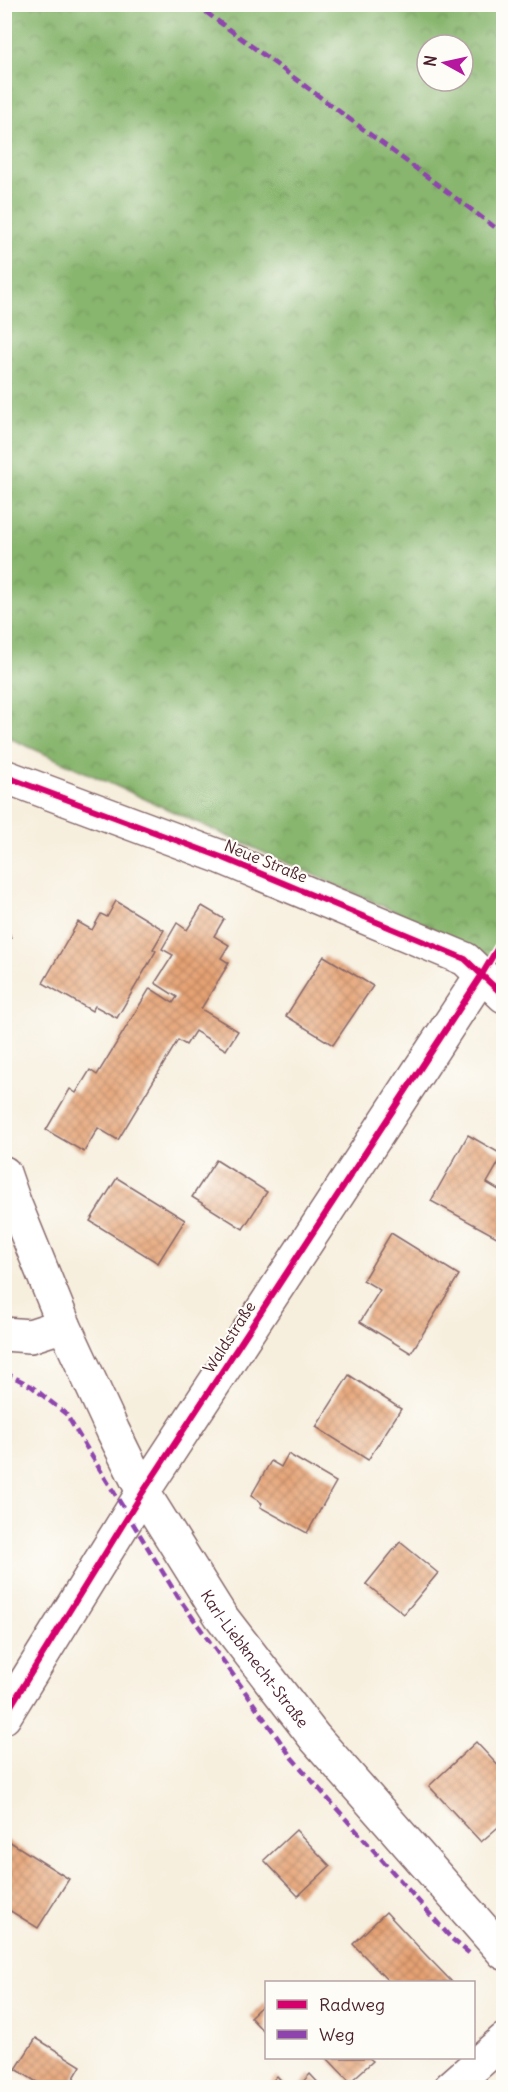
<svg xmlns="http://www.w3.org/2000/svg" width="508" height="2092" font-family="Delius,sans-serif">
<style>
.forest{fill:url(#forest-crowns);stroke:#696a4c;stroke-width:1.5;fill-rule:evenodd}
.building{fill:url(#building-cross-hatch)}
.lines{fill:none;stroke-linecap:round;stroke-linejoin:round}
.minor-casing{stroke:#87686a;stroke-width:36}
.secondary-casing{stroke:#87686a;stroke-width:36}
.minor{stroke:#fff;stroke-width:33}
.secondary{stroke:#fff;stroke-width:33}
.quiet{stroke:#8e44ad;stroke-width:4.5;stroke-dasharray:9 4.5;stroke-linecap:butt}
.cycleway-casing{stroke:#fdfcf7;stroke-width:10}
.cycleway{stroke:#d6006c;stroke-width:6}
.labels{text-anchor:middle;dominant-baseline:central;stroke-width:4.5;stroke-linejoin:round;paint-order:stroke}
.street-label{font-size:16px;fill:#4a1f2b;stroke:#fdfcf7}
</style>
<defs>
<pattern id="forest-crowns" width="20" height="18" patternUnits="userSpaceOnUse" patternTransform="scale(1.5)"><rect width="20" height="18" fill="#88b66e"/><path d="M2 6a3 3 0 1 1 6 0M12 15a3 3 0 1 1 6 0" fill="none" stroke="#71935b"/></pattern>
<pattern id="building-cross-hatch" width="8" height="8" patternUnits="userSpaceOnUse" patternTransform="scale(1.5)"><rect width="8" height="8" fill="#e5a273"/><path d="M0 0l8 8M0 8l8-8" fill="none" stroke="#bc835f"/></pattern>
</defs>
<rect width="100%" height="100%" fill="#fdfcf7"/>
<filter id="ink" filterUnits="userSpaceOnUse"><feTurbulence type="fractalNoise" baseFrequency=".0167" numOctaves="2"/><feDisplacementMap in="SourceGraphic" scale="12" xChannelSelector="R" yChannelSelector="G"/><feConvolveMatrix kernelMatrix="1 2 1 2 8 2 1 2 1" color-interpolation-filters="sRGB"/></filter>
<filter id="wash" filterUnits="userSpaceOnUse"><feTurbulence type="fractalNoise" baseFrequency=".008" numOctaves="4" result="noise"/><feDisplacementMap in="SourceGraphic" scale="24" xChannelSelector="R" yChannelSelector="G"/><feGaussianBlur stdDeviation="1.35" result="paint"/><feColorMatrix in="noise" values="0 0 0 0 0 0 0 0 0 0 0 0 0 0 0 0 0 1.4 0 .05"/><feComposite in="paint" operator="in"/></filter>
<g filter="url(#wash)">
<rect width="100%" height="100%" fill="#f7efde"/>
<path class="forest" d="M5,5H503V967L447,935L5,736ZM427,45H463V81H427Z"/>
<g id="blocks">
<g class="building">
<polygon points="116,901 164,930 153,949 156,951 117,1018 95,1006 92,1011 43,983 78,922 92,930 101,914 107,917"/>
<polygon points="202,906 224,919 214,936 229,945 221,958 229,963 201,1009 238,1031 226,1050 195,1031 186,1045 178,1040 118,1140 98,1128 84,1152 46,1130 70,1089 76,1093 90,1070 97,1075 150,988 173,1003 177,997 155,983 173,955 162,949 177,923 187,930"/>
<polygon points="4,917 11,938 4,940"/>
<polygon points="324,956 373,986 333,1045 286,1016"/>
<polygon points="468,1135 503,1155 487,1183 504,1193 504,1241 431,1201"/>
<polygon points="216,1160 267,1192 243,1229 192,1197"/>
<polygon points="117,1178 185,1220 158,1263 90,1221"/>
<polygon points="391,1233 459,1275 411,1353 360,1322 380,1290 363,1280"/>
<polygon points="349,1375 401,1409 368,1460 316,1427"/>
<polygon points="288,1454 336,1482 307,1533 260,1507 262,1503 251,1496 271,1461 281,1467"/>
<polygon points="400,1542 438,1573 404,1614 366,1584"/>
<polygon points="476,1742 504,1772 504,1822 481,1842 429,1786"/>
<polygon points="296,1830 330,1866 298,1896 264,1860"/>
<polygon points="4,1838 69,1879 38,1928 4,1907"/>
<polygon points="386,1912 425,1954 452,1982 389,1982 353,1944"/>
<polygon points="266,2002 266,2034 250,2017"/>
<polygon points="36,2038 81,2066 68,2088 46,2088 16,2069"/>
<polygon points="327,2058 369,2058 373,2061 350,2082"/>
<polygon points="310,2074 323,2088 297,2088"/>
<polygon points="277,2076 288,2088 266,2088"/>
</g>
</g>
</g>
<g filter="url(#ink)">
<use href="#blocks" fill-opacity="0" stroke="#87686a" stroke-width="1.5"/>
<g class="lines">
<defs>
<g id="minor">
<polyline points="4,776 221,857 465,959 504,996"/>
<polyline points="4,1334 30,1336 64,1325"/>
<polyline points="4,1717 143,1492 481,976"/>
</g>
<g id="secondary">
<path id="s1" d="M4,1173L14,1202L64,1325L113,1431L143,1492L220,1615L315,1738L504,1953"/>
<polyline points="450,2088 504,2040"/>
</g>
</defs>
<use href="#minor" class="minor-casing"/>
<use href="#secondary" class="secondary-casing"/>
<use href="#minor" class="minor"/>
<use href="#secondary" class="secondary"/>
<g class="quiet">
<polyline points="195,4 504,234"/>
<polyline points="4,1263 7,1271"/>
<polyline points="4,1372 31,1386 66,1414 178,1597 292,1758 452,1939 469,1953"/>
</g>
<defs>
<g id="cycleway">
<polyline points="4,776 221,857 465,959 504,996"/>
<polyline points="4,1717 143,1492 481,976 504,937"/>
</g>
</defs>
<use href="#cycleway" class="cycleway-casing"/>
<use href="#cycleway" class="cycleway"/>
</g>
</g>
<g class="labels">
<g class="street-label">
<text transform="translate(266 861) rotate(22)">Neue Straße</text>
<text transform="translate(229 1337) rotate(-57)">Waldstraße</text>
<text stroke="none"><textPath href="#s1" startOffset="549">Karl-Liebknecht-Straße</textPath></text>
</g>
</g>
<rect width="508" height="2092" fill="none" stroke="#fdfcf7" stroke-width="24"/>
<rect x="265" y="1981" width="210" height="78" fill="#fdfcf7" stroke="#b5a4a5" stroke-width="1.5"/>
<rect x="277" y="2000" width="30" height="9" fill="#d6006c" stroke="#b5a4a5" stroke-width="1.5"/>
<text x="319" y="2011" font-size="18" fill="#4a1f2b">Radweg</text>
<rect x="277" y="2030" width="30" height="9" fill="#8e44ad" stroke="#b5a4a5" stroke-width="1.5"/>
<text x="319" y="2041" font-size="18" fill="#4a1f2b">Weg</text>
<g transform="translate(445 63) rotate(278)"><circle r="28" fill="#fdfcf7" stroke="#b5a4a5" stroke-width="1.5"/>
<path d="M0-4.5L10 22L0 15L-10 22Z" fill="#b5179e"/>
<text y="-9" font-size="16" font-weight="bold" text-anchor="middle" fill="#4a1f2b">N</text>
</g>
</svg>
